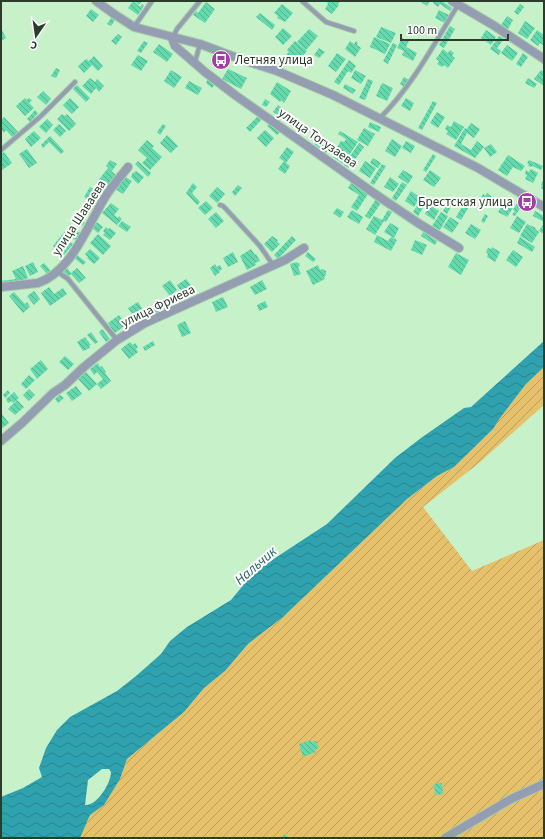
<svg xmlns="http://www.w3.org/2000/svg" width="545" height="839" font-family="'Source Sans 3',sans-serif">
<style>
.garden{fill:url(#garden-furrows)}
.water{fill:url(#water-waves);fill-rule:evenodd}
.building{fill:url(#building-back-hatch)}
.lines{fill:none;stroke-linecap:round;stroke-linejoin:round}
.service-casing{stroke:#a8cdaa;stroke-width:6}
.minor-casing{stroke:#a8cdaa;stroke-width:10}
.service{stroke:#949db1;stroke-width:4}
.minor{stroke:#949db1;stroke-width:8}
.labels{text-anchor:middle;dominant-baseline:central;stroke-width:4;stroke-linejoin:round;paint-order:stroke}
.poi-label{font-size:13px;fill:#2b3b2c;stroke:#fff;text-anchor:start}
.street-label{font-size:13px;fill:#2b3b2c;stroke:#fff}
.water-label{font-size:14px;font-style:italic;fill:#266269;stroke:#fff}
</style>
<defs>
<pattern id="garden-furrows" width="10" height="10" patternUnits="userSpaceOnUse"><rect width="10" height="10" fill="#e6c16c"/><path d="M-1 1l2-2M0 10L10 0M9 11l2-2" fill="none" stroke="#bb9e59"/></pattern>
<pattern id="water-waves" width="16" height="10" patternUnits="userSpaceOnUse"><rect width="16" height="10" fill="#30a2af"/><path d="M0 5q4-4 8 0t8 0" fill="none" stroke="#29858f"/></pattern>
<pattern id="building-back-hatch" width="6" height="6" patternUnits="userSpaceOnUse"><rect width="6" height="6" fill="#64d9ad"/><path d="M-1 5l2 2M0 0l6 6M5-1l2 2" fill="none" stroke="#53b18d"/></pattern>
</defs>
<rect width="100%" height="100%" fill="#c7f1c9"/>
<polygon class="garden" points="544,367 544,405 479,463 423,507 472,571 544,540 544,838 80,838 90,815 104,805 120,779 127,759 184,712 204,688 225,671 248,644 283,617 407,499 437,476 454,467 493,429 500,418 526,384"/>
<path class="water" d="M544,341V367L526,384L500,418L493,429L454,467L437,476L407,499L283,617L248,644L225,671L204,688L184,712L127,759L120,779L104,805L90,815L80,838H1V797L23,788L42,777L39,768L46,748L57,730L70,717L117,691L136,676L161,654L170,641L187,627L231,600L250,577L269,562L327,524L395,458L421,438L464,408L471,407ZM102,769H109L111,772C111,783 97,806 85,805L88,780Z"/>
<g class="building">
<polygon points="133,1 140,7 142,4 144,6 138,15 128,8"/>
<polygon points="134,1 142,1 139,5"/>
<polygon points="328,1 340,1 338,4 339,5 332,14 325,9 328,4 327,2"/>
<polygon points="422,1 430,1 427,6 421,2"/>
<polygon points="434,1 442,1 452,8 450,11 440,4 438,7 433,3"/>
<polygon points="206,2 215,9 205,23 193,15 196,11 198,13"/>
<polygon points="282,4 293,13 285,22 277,18 278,16 274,13"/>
<polygon points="520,4 524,7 518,15 514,12"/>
<polygon points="91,9 99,15 93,22 86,16"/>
<polygon points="439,10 449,15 445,23 435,18"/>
<polygon points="260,13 275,25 272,30 256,17"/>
<polygon points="507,16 513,20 508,29 501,25"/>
<polygon points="111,18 115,20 111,26 107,24"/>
<polygon points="525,21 535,28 527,39 518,33"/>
<polygon points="450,26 455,29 444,48 439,45"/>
<polygon points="381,27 396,33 391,43 376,37"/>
<polygon points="1,28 6,38 1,41"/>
<polygon points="283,28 292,36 283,45 275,37"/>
<polygon points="309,29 318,36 306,50 297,42"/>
<polygon points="486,30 496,37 491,45 481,38"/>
<polygon points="537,30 544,35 544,43 543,45 540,43 538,46 530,40"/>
<polygon points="118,34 122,37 116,45 111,41"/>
<polygon points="499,36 504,39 497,48 501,51 499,55 490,49"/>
<polygon points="374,37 390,44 385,54 370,47"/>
<polygon points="402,38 409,41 406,47 417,53 413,61 402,55 404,51 397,48"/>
<polygon points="144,41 148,43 141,53 137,51"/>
<polygon points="295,41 307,51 299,60 296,57 291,63 284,57 289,52 287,50"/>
<polygon points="350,41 354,44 356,41 358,43 357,45 361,48 355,57 345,49"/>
<polygon points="393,43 397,45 388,64 383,61"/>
<polygon points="159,44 173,54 167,62 153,52"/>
<polygon points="507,45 518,53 512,61 501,53"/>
<polygon points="319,48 325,52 319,58 314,55"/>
<polygon points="443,49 448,53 450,50 454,53 452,56 455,58 448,68 444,65 442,67 437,64 439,61 436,59"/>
<polygon points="337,53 346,59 336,72 328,66"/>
<polygon points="523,53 528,57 521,67 516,64"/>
<polygon points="138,55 148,61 141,71 131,65"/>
<polygon points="94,56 103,66 98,71 92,65 84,73 78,66 86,59 89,61"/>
<polygon points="349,60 356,66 351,73 348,71 339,85 334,82"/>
<polygon points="56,68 60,70 56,78 51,76"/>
<polygon points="228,69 247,78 241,89 222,79"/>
<polygon points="171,70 182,77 174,88 164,81"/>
<polygon points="355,70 366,76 361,84 351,78"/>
<polygon points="541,70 544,72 544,86 534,79"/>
<polygon points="404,77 409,80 404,87 400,84"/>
<polygon points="90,78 95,82 97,79 104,86 99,92 96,88 91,94 82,86"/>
<polygon points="528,78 537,84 534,88 525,83"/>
<polygon points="208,79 215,84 212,88 206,83"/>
<polygon points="368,79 373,81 365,100 359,98"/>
<polygon points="189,81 202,88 198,95 185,88"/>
<polygon points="277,82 291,91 284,103 281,100 280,102 270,94"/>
<polygon points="382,83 393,88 387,101 376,96"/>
<polygon points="345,84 356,90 353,94 343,88"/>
<polygon points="77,85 90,98 86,102 73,89"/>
<polygon points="43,91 51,99 46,105 37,97"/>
<polygon points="25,98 27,100 29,98 32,100 29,103 34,108 25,116 16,106"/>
<polygon points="70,98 79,107 72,114 63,105"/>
<polygon points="406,98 414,103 410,111 401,106"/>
<polygon points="265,99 270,102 266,107 262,105"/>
<polygon points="433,101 437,103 422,130 418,128"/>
<polygon points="278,105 282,108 278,115 273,112"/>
<polygon points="35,110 38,113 30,122 27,119"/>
<polygon points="437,112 445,117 438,128 430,123"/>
<polygon points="62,114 65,116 67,114 76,124 69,131 57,119"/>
<polygon points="258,116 262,119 250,132 246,128"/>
<polygon points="4,117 19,133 13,138 6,130 4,133 1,129 1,120"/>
<polygon points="47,119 53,125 46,133 39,127"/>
<polygon points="454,121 464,127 456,140 446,134 448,131 445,129 447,125 451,127"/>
<polygon points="370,122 381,127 379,132 368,127"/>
<polygon points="270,123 280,132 277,135 267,126"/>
<polygon points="471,123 480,129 474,138 467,133 461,144 471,150 477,141 484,147 475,158 454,146 465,128 467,129"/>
<polygon points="59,124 66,131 60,137 53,130"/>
<polygon points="163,124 166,126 160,135 157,132"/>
<polygon points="364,128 375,134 368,146 357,140"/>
<polygon points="265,130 274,138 266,147 257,138"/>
<polygon points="34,131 41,138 31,147 25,139"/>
<polygon points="340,131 358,142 343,164 333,157 338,150 336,149 341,141 344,142 346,139 338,134"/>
<polygon points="167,135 178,146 171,153 160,143"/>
<polygon points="50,136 64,151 61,154 49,142 43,148 41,145"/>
<polygon points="392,139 402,146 395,157 385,151"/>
<polygon points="147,140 154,146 152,148 162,157 150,170 142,163 147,158 138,150"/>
<polygon points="317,140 329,149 326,153 314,144"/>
<polygon points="406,141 415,146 411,153 402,148"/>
<polygon points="359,143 364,147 349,168 344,165"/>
<polygon points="491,144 497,152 490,157 484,148"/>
<polygon points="287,147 294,152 286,163 290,166 285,174 278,169 284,161 279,158"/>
<polygon points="27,149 37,163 29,168 19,154"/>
<polygon points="4,152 12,163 2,170 1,168 2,160 1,154"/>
<polygon points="433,154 436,156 426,172 423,170"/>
<polygon points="508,155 525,166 521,171 513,167 507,176 498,170"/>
<polygon points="373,158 381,163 378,168 370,163"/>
<polygon points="110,160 117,164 112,171 106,166"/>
<polygon points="529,160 543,166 541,170 532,166 531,167 528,166 529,164 527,163"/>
<polygon points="138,161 151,173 148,177 135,164"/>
<polygon points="365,161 376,168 370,178 359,171"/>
<polygon points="382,164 386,166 374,185 370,183"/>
<polygon points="108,168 117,176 107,188 98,181"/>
<polygon points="531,169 538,173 533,183 525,179 527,175 525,174 526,170 529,172"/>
<polygon points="403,170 413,176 408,184 398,177"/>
<polygon points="430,170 441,178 434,187 423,180"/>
<polygon points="136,171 144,177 138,184 131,177 133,172 134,173"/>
<polygon points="124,176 132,181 123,194 115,189"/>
<polygon points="390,177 399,184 393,192 384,187"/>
<polygon points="544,178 544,190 541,188 542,186 541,185"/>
<polygon points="402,182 407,185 396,201 392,198"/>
<polygon points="193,183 197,187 192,193 200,202 197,205 186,193"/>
<polygon points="351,183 368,194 357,211 351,207 359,195 348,188"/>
<polygon points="238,185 242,188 235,196 232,192"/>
<polygon points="90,187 101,193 95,204 84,197"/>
<polygon points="217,187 225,194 217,203 209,196"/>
<polygon points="411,191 420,197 414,207 405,201"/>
<polygon points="487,193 492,197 491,199 495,202 491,208 479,201 483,194 485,196"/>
<polygon points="424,195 429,198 418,216 413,212"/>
<polygon points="376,199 381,203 370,219 365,216"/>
<polygon points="519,200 524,202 515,216 512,215 515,211 513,210"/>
<polygon points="206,201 213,208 205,215 198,208"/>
<polygon points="449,201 453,203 447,214 443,211"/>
<polygon points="465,202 470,205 461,220 456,217"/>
<polygon points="504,202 513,208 507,217 498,212"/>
<polygon points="111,203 119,209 114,215 118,218 119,216 122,219 117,225 102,213"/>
<polygon points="430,205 439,211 434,220 425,214"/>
<polygon points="337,208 344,212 340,218 333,213"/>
<polygon points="352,210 363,217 359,224 347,217"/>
<polygon points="388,210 392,212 386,222 384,221 375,235 366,229 374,216 382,220"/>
<polygon points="535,211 544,216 544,222 533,216"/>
<polygon points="216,212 224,221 216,228 208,219"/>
<polygon points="441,212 448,216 440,230 432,226"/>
<polygon points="485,214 488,216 484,223 481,221"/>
<polygon points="517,216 526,222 519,233 510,228"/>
<polygon points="450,217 459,223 452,233 443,227"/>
<polygon points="78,218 85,223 82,226 76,221"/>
<polygon points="122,221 131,227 127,232 118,226"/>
<polygon points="97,222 103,227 98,233 92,228"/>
<polygon points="390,223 399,228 394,238 384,232"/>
<polygon points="544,223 544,234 539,231"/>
<polygon points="471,224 481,230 475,239 465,233"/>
<polygon points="527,224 536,228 535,229 539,232 532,243 520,236"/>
<polygon points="106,227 108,229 110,228 116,233 110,240 103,235 105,233 103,231"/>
<polygon points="65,231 69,235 66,238 73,244 64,255 53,246"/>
<polygon points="75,231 80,232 77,240 72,239"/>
<polygon points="423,232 437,241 435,245 421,236"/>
<polygon points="98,234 111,246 103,255 90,243"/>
<polygon points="377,235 388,241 391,237 397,240 391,251 374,242"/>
<polygon points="272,236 278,240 277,242 280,244 272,252 264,244"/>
<polygon points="292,236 296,240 278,259 274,255"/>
<polygon points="520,237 535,247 532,252 517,243"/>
<polygon points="415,240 427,245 422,255 411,250"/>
<polygon points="492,247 500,252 495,262 487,257 488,254 486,252 488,248 491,249"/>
<polygon points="90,249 100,258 94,264 87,258 88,257 85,254"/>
<polygon points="251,249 255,255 256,254 260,261 255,263 256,265 247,270 240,256"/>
<polygon points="513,250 523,257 516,267 506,260"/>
<polygon points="233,252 238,262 228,267 223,258"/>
<polygon points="308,252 316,259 313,262 305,256"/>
<polygon points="456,253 469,260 461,275 448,267"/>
<polygon points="77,255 86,262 83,265 74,258"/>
<polygon points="33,262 38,272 30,276 25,266"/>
<polygon points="297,262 297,263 299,263 300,266 298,267 301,274 294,276 290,264"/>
<polygon points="44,263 51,271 47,274 40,266"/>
<polygon points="215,264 217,267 220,265 222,269 219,271 220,272 215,276 210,268"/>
<polygon points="318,265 320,270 322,269 326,271 326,275 324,277 325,279 313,285 306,271"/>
<polygon points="23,266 28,278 17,282 1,284 1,281 16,279 12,271"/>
<polygon points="67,268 71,273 77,268 86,278 79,283 71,274 68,277 63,271"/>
<polygon points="186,279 194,289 184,296 177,285"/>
<polygon points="170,280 177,290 170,296 162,286"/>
<polygon points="262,280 267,289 255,295 250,287"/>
<polygon points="49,287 54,294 63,288 67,294 50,306 41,293"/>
<polygon points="34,291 40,299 34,305 27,296"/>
<polygon points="14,292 25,304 27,302 30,307 23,313 9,296"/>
<polygon points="179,292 183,298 178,301 174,296"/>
<polygon points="223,297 228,307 216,312 212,302"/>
<polygon points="167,301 169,306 153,314 151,309"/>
<polygon points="265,301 268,307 259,311 257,305"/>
<polygon points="138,302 145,313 136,319 128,308"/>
<polygon points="119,315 126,325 115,333 108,323"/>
<polygon points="185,321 191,333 182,337 177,325"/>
<polygon points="102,329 110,339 106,342 99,332"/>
<polygon points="91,332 98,342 95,344 87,335"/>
<polygon points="85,337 91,345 89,346 90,348 83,351 77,342"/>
<polygon points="153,341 155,345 145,351 143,347"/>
<polygon points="130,342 133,345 135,343 138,347 136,349 138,352 129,359 121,349"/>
<polygon points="65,356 74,364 68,370 59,362"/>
<polygon points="41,360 48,369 37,379 30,369"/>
<polygon points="98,363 100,367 102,366 106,372 105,373 111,381 101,389 97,384 103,379 97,372 94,375 90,369"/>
<polygon points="86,372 97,384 89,391 78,379"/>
<polygon points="29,375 35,380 26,389 21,384"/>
<polygon points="76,386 82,394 72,401 66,393"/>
<polygon points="29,389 35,395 29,401 23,395"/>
<polygon points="8,390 10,393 5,398 3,395"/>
<polygon points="14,392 19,398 13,403 12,401 8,403 6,399"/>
<polygon points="60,395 64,398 58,403 55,399"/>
<polygon points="17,400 24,407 15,415 8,409"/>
<polygon points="1,413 9,423 1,429"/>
<polygon points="311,740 312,742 316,741 319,748 315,750 316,752 303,757 299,744"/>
<polygon points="442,783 443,794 435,795 434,784"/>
<polygon points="285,834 289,838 280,838"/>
</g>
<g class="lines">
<defs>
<g id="service">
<polyline points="302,1 326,22 354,31"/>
<polyline points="134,27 152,1"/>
<polyline points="173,37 177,29 200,1"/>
<polyline points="195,62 200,44"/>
<path d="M380,118C413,85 434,44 458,5"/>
<polyline points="1,150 41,116 75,82"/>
<polyline points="220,205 223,206 226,209 260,246 273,265"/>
<polyline points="58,272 68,279 117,340"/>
</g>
<g id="minor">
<polyline points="96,1 114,14 134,27 200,44 240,59 277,71 333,95 478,168 544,207"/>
<polyline points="452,1 493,25 544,59"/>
<polyline points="172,38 175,46 205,72 235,95 375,194 418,223 459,248"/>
<path d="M1,287L38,283C73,271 88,223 107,194C113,185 121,176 128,167"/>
<polyline points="1,441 22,423 53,393 65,385 84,367 117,340 145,323 285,260 304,248"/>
<polyline points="445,838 511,799 544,784"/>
</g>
</defs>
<use href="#service" class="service-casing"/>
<use href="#minor" class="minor-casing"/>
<use href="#service" class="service"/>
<use href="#minor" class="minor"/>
</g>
<defs>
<symbol id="bus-disc" viewBox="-11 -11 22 22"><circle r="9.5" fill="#a13fa6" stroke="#fff"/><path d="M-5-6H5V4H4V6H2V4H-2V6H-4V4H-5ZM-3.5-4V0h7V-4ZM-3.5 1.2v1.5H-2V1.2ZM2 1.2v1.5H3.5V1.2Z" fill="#fff"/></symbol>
</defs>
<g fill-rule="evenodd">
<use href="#bus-disc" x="210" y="49" width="22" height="22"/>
<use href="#bus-disc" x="516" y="191" width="22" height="22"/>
</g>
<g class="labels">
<g class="poi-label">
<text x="235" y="60">Летняя улица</text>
<text x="513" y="202" text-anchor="end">Брестская улица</text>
</g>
<g class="street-label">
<text transform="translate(318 138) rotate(35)">улица Тогузаева</text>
<text transform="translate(79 218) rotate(-57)">улица Шаваева</text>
<text transform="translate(158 306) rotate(-26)">улица Фриева</text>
</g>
<g class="water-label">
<text transform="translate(256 566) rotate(-41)">Нальчик</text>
</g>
</g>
<rect width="545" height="839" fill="none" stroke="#2b3b2c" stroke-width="4"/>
<g transform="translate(36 36) rotate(193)" stroke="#ffffff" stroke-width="3" paint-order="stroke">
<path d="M0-3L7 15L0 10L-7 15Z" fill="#2b3b2c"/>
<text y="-6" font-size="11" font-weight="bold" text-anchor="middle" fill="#2b3b2c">С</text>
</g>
<path d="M401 34v6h107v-6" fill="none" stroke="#2b3b2c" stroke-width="2"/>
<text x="407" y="34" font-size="12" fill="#2b3b2c" stroke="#ffffff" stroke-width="3" paint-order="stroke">100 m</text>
</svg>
